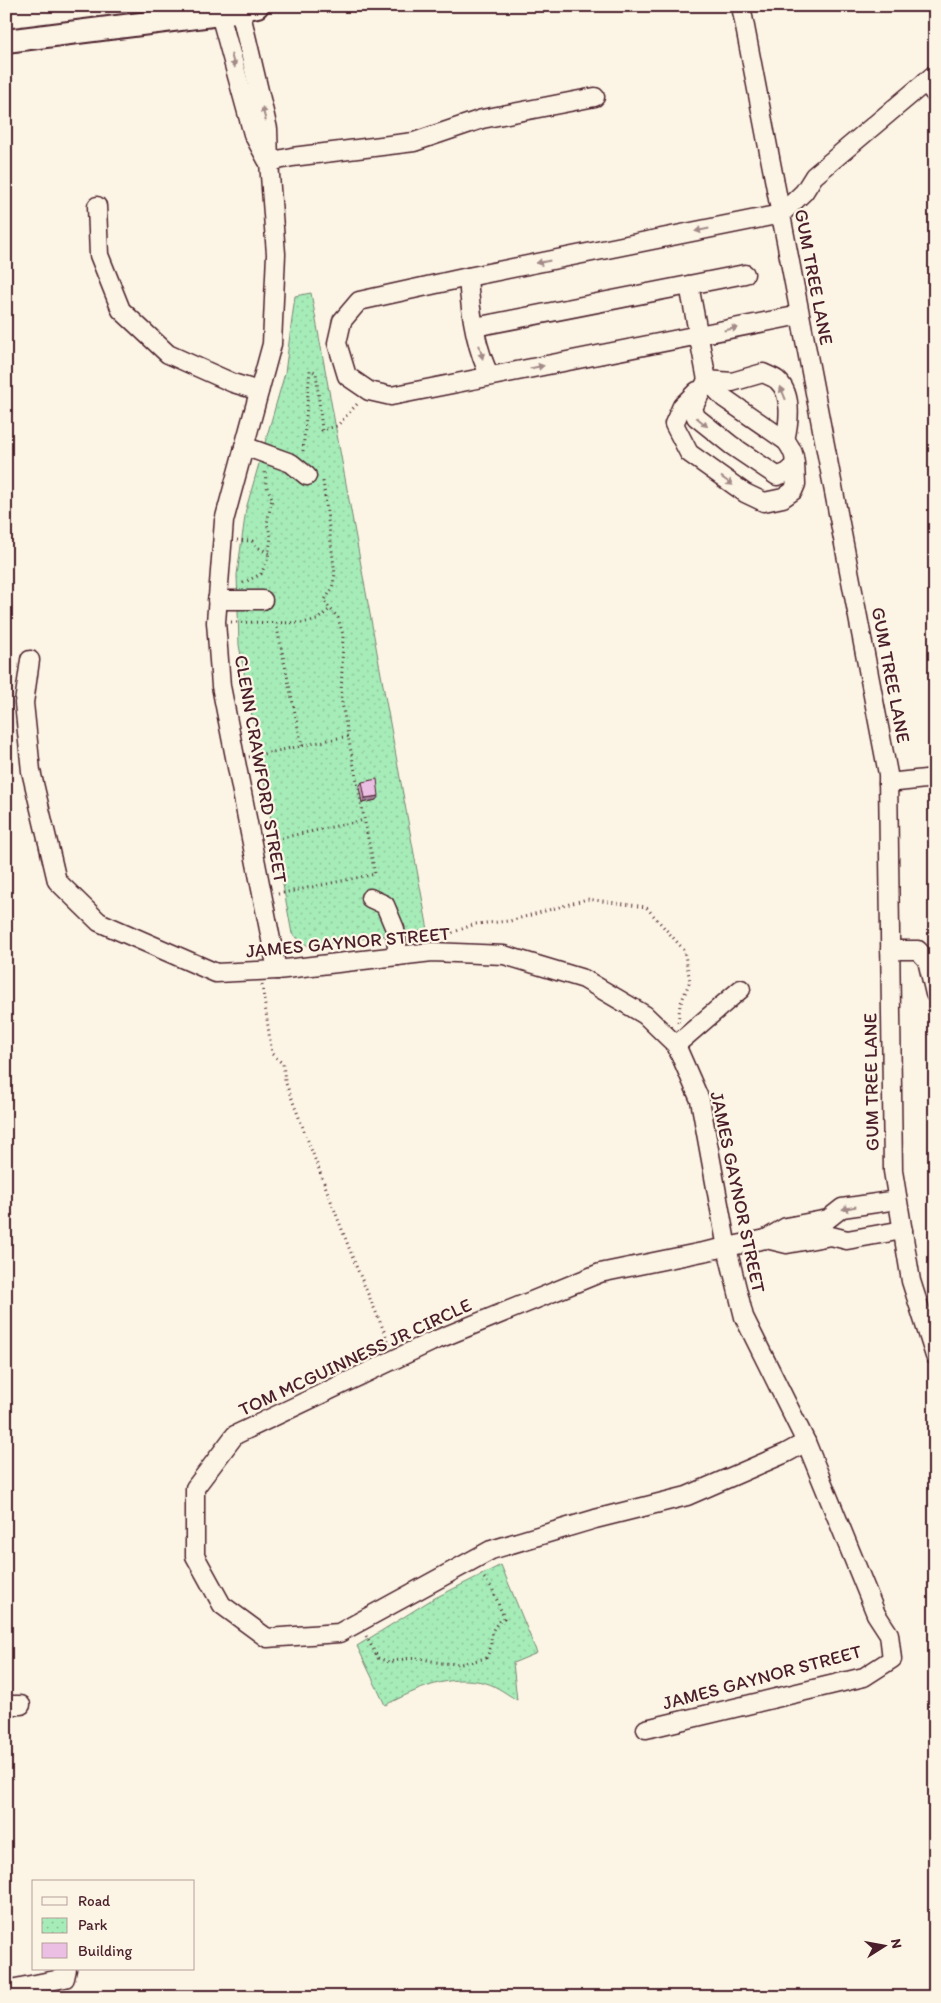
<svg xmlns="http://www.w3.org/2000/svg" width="941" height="2003" font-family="Itim,sans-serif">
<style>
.park{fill:url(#park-dots);stroke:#788672}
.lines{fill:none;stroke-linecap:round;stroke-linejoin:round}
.minor-casing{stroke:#4a1f2b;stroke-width:21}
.major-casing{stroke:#4a1f2b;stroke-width:26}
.path{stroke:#4a1f2b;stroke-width:3;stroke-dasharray:1 4;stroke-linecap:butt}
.minor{stroke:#fcf5e5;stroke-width:18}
.major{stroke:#fcf5e5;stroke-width:22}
.wall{fill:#caa3c3;stroke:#4a1f2b}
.shaded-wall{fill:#a4859f;stroke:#4a1f2b}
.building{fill:#ebbee3;stroke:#4a1f2b}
.oneway{fill:#a38a88}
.labels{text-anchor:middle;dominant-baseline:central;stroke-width:4.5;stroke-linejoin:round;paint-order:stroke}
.street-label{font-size:19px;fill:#4a1f2b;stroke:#fcf5e5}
</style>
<defs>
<pattern id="park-dots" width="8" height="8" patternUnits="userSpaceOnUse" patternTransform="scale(1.25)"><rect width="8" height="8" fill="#a6ecb8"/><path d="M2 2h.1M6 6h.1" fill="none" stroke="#90ca9e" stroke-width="1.8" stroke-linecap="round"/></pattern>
</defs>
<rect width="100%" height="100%" fill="#fcf5e5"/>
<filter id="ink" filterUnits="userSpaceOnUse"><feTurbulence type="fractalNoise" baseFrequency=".02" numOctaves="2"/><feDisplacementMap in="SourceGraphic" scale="10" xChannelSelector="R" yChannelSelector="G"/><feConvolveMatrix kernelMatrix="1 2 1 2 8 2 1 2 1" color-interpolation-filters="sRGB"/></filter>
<g filter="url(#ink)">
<g class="park">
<polygon points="311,293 428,930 308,946 292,934 239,645 237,575 246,509 285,373 295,296"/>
<path d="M501,1565L537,1653L513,1663L517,1700C508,1695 497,1686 486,1683C449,1673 418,1689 385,1705L357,1646L431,1600Z"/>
</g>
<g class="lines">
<defs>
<g id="minor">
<polyline points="741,6 888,774 893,1171 911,1281 935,1356"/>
<polyline points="240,10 268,129 269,162 276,254 272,344 224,521 216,622 221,686 277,970"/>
<polyline points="220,14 253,134 267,160"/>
<polyline points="925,82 935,94"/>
<polyline points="269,162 292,157 414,142 482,119 595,97"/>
<polyline points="97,206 99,255 121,310 168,354 233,383 259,391"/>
<path d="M468,277C470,309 475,347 490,376"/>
<path d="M689,285L707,380L724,398L786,441C798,457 799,471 777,476L731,445L696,417L693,408L707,380"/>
<polyline points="800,315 391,396 369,391 347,376 337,343 342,321 359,301 468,277 781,214 804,192 814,176 935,74"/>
<polyline points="475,327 745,274"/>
<path d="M707,380L732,382L763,373C767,375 773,377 777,380C793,394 789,423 785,440"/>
<polyline points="697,391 682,406 674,424 689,453 745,493 764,502 783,498 793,491 796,484 795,463"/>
<polyline points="244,446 291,463 307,476"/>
<polyline points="217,600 263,600"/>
<polyline points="30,660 24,703 31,771 57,881 99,922 216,973 277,970 432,952 504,955 584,979 645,1015 676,1045 700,1100 727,1248 744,1317 806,1442 876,1614 889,1634 892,1659 864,1677 646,1729"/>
<polyline points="888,783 935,778"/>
<polyline points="370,898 385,905 395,929 398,956"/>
<polyline points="890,950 918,950 927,960 935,994"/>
<polyline points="676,1045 741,989"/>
<polyline points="766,1239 787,1244 831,1236 847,1240 903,1230"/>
<polyline points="806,1442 786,1453 687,1496 595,1519 491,1550 339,1633 267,1638 222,1605 195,1556 195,1488 235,1435 431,1342 600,1273 766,1239 786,1227 828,1219 842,1208 897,1200"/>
<polyline points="6,1705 21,1705"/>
<polyline points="6,1990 65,1978 67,1969"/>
</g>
<polyline id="major" points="6,41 220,14 257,6"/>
</defs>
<use href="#minor" class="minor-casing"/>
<use href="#major" class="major-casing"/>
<g class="path">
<polyline points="303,451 310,370 316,372 322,430 337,426 358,403"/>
<polyline points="237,540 252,541 257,547 269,553"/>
<polyline points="243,583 261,574 268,558 271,536 267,524 272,498 266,485 265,470"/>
<polyline points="231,622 301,623 317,620 330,609"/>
<polyline points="276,623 302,746"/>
<polyline points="249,757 348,736 341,697 343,635 338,618 324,601 332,589 335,574 323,481"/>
<polyline points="267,841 364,820"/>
<polyline points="278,894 375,874 348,736"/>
<polyline points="447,938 446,935 475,924 510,921 587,899 646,907 684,950 690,981 680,1005 678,1023"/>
<polyline points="262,985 272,1054 283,1064 285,1081 356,1266 390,1345"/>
<path d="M366,1636L378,1658L389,1662L404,1659L419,1658L441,1663L461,1664L486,1658C497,1640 483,1634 504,1618L492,1588L481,1574"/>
</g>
<use href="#minor" class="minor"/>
<use href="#major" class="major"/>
</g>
<polygon class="wall" points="362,782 376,800 362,803 359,787"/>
<polygon class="shaded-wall" points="379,796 376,800 362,803 365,798"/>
<polygon class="building" points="377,779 379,796 365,798 362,782"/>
<defs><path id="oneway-solid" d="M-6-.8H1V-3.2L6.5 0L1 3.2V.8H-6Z" transform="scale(1.25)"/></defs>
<g class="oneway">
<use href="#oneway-solid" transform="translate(233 61) rotate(75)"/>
<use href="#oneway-solid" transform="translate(264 114) rotate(-104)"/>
<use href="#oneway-solid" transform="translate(702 230) rotate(169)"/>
<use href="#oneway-solid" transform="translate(543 262) rotate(169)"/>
<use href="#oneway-solid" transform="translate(731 329) rotate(-11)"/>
<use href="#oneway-solid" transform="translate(481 352) rotate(76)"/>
<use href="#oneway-solid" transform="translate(537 367) rotate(-11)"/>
<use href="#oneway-solid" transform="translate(783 393) rotate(-112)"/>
<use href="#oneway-solid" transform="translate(702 422) rotate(40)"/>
<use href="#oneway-solid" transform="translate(727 481) rotate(36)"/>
<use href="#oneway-solid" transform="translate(849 1208) rotate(169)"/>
</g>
</g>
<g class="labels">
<g class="street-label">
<text transform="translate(814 277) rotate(79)">GUM TREE LANE</text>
<text transform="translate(891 675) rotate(79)">GUM TREE LANE</text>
<text transform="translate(261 769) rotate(80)">CLENN CRAWFORD STREET</text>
<text transform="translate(348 942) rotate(-5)">JAMES GAYNOR STREET</text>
<text transform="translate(871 1082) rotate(-91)">GUM TREE LANE</text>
<text transform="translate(738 1192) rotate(78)">JAMES GAYNOR STREET</text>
<text transform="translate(355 1357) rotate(-25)">TOM MCGUINNESS JR CIRCLE</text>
<text transform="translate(762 1677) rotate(-15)">JAMES GAYNOR STREET</text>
</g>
</g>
<rect width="941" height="2003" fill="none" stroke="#fcf5e5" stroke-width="25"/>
<rect x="12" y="12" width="916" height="1978" fill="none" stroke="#4a1f2b" stroke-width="2" filter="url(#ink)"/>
<rect x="32" y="1880" width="162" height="90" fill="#fcf5e5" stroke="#b59f9b"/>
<rect x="42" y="1897" width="25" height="8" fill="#fcf5e5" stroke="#b59f9b"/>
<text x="78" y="1906" font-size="15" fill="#4a1f2b">Road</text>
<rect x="42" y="1918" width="25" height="15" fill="url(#park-dots)" stroke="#b59f9b"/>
<text x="78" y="1930" font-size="15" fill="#4a1f2b">Park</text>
<rect x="42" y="1943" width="25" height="15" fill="#ebbee3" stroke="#b59f9b"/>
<text x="78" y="1956" font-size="15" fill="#4a1f2b">Building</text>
<g transform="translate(884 1946) rotate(79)" stroke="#fcf5e5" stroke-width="4" paint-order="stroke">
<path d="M0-4L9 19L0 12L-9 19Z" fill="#4a1f2b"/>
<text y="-8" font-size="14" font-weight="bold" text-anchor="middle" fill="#4a1f2b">N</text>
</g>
</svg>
